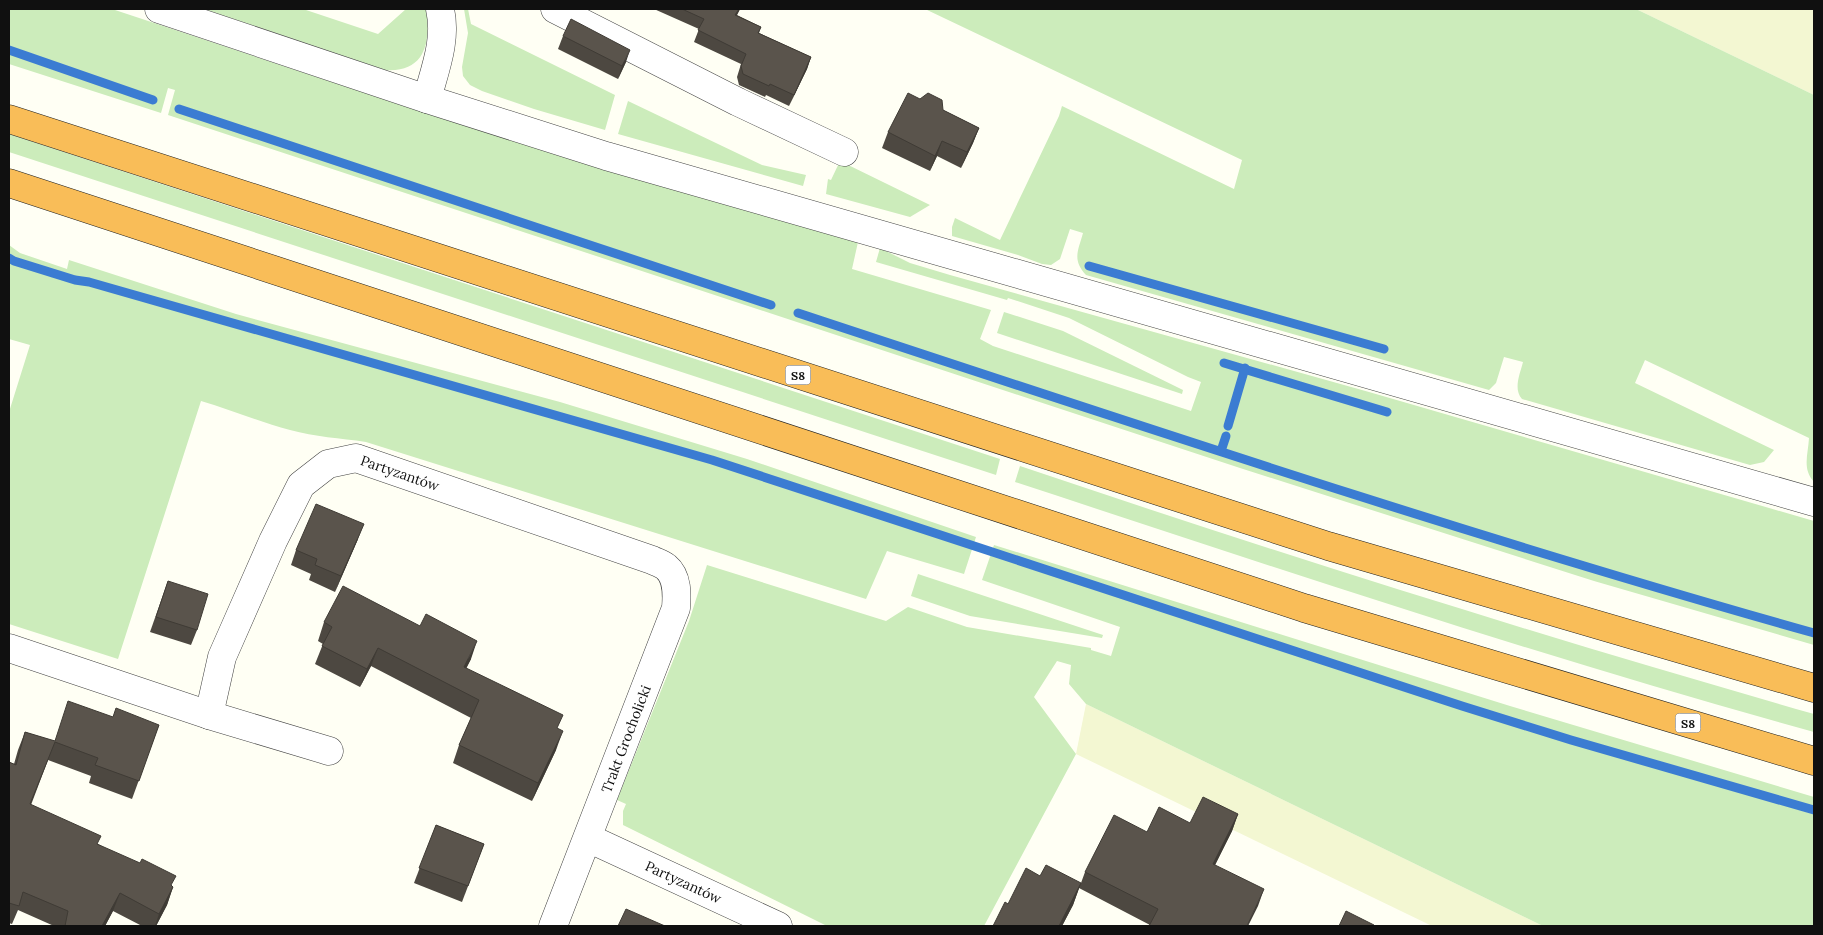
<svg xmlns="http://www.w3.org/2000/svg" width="1823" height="935" font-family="Lora,serif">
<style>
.farmland{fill:#f3f7d2}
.green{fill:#ccecbb}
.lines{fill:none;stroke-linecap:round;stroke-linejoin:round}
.stream{stroke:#3b7cd2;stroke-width:9}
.minor-casing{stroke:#434343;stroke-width:29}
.highway-casing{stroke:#212121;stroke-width:29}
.minor{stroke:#fff;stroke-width:28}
.highway{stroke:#f9bd58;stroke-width:28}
.wall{fill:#4d4841}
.shaded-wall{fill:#3f3b35}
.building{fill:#5a544c;stroke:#3f3b35}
.labels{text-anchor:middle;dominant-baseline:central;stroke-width:5;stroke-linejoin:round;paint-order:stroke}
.shield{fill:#fff;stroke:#585858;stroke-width:1}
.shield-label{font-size:12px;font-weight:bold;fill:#101010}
.street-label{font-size:14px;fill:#101010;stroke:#fff}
</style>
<rect width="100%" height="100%" fill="#fffff4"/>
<g class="farmland">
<polygon points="1636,9 1814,9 1814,95"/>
<polygon points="1086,704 1543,926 1432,926 1076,754"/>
</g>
<g class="green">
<polygon points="9,9 112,9 419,111 586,164 858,242 852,269 991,310 980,339 993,346 1191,411 1201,382 1188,377 1069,318 1008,298 1007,300 876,262 880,248 910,263 950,275 1369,392 1814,521 1814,645 1594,581 1240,468 168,115 175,90 168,88 161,113 9,64"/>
<path d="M204,9H303L378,34L406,9H426C431,41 426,73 385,70Z"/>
<polygon points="464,9 468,9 471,24 615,95 605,130 534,109 482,91 470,85 463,76 462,67 468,33"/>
<path d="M925,9H1636L1814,95V482C1802,469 1808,455 1809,438L1645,360L1635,383L1774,450L1764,462L1750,465L1522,399C1513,389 1520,374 1523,362L1504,357L1496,383L1489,390L1086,275C1072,260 1078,251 1083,233L1070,229L1060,259L1051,265L1042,264L1018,255L952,236V227L955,218L1000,240L1059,116L1062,106L1234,189L1242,160Z"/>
<polygon points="628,101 762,165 806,175 803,186 618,134"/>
<polygon points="9,134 1000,459 996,475 9,152"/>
<polygon points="840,161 930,205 910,217 826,194 828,179 831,180"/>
<path d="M9,245L20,253L67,269L69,260L236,314L560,402L747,459L976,537L964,574L887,551L866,599L366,442C340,438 315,437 290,430C260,422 231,410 201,401L118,659L9,624V412L30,345L9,339Z"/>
<polygon points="1004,312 1063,331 1183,390 1182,394 997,333"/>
<path d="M1020,466C1283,555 1548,638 1814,714V732C1545,658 1280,569 1015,482Z"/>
<polygon points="994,545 1510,706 1814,797 1814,926 1543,926 1086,704 1069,684 1071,665 1057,661 1034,697 1076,754 984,926 827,926 623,825 623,811 626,804 617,800 689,621 707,565 886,621 908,607 967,627 1091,648 1091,650 1111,656 1120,627 982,580"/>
<polygon points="918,574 1103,635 1102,638 970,616 911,596"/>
</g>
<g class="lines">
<g class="stream">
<polyline points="9,50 153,100"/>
<polyline points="179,109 771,305"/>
<polyline points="9,258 14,261 75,280 89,282 712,460 1462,706 1571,740 1814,810"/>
<polyline points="1089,266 1384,349"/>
<path d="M798,313C1135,424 1472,537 1814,633"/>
<polyline points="1224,363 1387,412"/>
<polyline points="1228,426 1245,368"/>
<polyline points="1221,451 1226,436"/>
</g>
<defs>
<g id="minor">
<polyline points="159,9 427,99 606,156 1814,502"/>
<polyline points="555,9 738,102 844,152"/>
<path d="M427,99C435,69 447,40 440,9"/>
<polyline points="9,648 209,715 329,751"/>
<path id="s1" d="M209,715L222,657L273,541L301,485L328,464L356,458L652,560C656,562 662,564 666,567C678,577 677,595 676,608L553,926"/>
<path id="s2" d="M588,838L778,926"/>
</g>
<g id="highway">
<polyline points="9,119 1328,546 1814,688"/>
<polyline points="9,183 1304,608 1814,761"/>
</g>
</defs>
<use href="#minor" class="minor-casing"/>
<use href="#highway" class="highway-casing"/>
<use href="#minor" class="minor"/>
<use href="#highway" class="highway"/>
</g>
<g class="wall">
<polygon points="654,9 740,9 737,15 761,27 759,33 811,57 807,69 789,106 766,95 765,97 739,85 737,77 741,64 694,42 699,29"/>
<polygon points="563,36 626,62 618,79 558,49"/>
<polygon points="943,110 979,128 973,143 961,168 937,156 930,171 882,148 888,132"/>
<polygon points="358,539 335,592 309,580 311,574 291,565 296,550"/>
<polygon points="168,581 197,630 191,645 150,632"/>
<polygon points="324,622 471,659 466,668 558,729 556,750 532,801 453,763 459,745 471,718 371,666 360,687 315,664 323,644 318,641"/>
<polygon points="113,717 159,725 132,799 89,783 91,776 48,760 31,805 98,844 173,887 167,905 156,926 142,926 113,911 105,926 54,926 18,910 12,924 9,923 9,762 14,764 18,750 25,732 54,741"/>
<polygon points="1238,814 1232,831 1215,865 1258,906 1150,925 1079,888 1073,905 1062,926 993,926 1008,904 1040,876 1081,883 1085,872 1147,832"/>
<polygon points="436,825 484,844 462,902 414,883"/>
</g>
<g class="shaded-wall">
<polygon points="739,9 740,9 731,26 735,15"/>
<polygon points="630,50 626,62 618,79 622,66"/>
<polygon points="811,57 807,69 789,106 794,95"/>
<polygon points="979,128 973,143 961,168 967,152"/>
<polygon points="942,141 937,156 930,171 935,156"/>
<polygon points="364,524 358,539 335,592 341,576"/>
<polygon points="477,641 471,659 458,685 464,667"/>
<polygon points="378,648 371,666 360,687 367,669"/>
<polygon points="563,731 556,750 532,801 538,783"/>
<polygon points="1238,814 1232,831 1207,881 1213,864"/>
<polygon points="1081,883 1073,905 1062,926 1059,926"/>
<polygon points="173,887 167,905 156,926 155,926 159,914"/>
<polygon points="1264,889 1258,906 1248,926 1247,926"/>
<polygon points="120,893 113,911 105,926 102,926"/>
</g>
<g class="building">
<polygon points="682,9 739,9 735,15 761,27 758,33 811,57 794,95 770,84 769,86 743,74 741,66 746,54 698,30 704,19"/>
<polygon points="571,19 630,50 622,66 563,36"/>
<polygon points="908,93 920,99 928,93 942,100 943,110 979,128 967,152 942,141 935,156 888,132"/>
<polygon points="316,504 364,524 341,576 315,565 317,559 296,550"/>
<polygon points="168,581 208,594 197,630 156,617"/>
<polygon points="343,586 420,626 426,614 477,641 464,667 563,715 557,728 563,731 538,783 459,745 479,700 378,648 367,669 322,646 332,627 324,622"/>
<polygon points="68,701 113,717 116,708 159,725 139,781 95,765 98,758 55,742 30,804 101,836 97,844 140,863 142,859 176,876 171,885 173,887 159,914 120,893 102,926 65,926 68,911 23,892 19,906 9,903 9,762 16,765 25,732 55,741"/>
<polygon points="1203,797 1238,814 1213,864 1264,889 1247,926 1149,926 1158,909 1085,872 1114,815 1147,832 1159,807 1190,823"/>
<polygon points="436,825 484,844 468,886 419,868"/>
<polygon points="1046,865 1081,883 1059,926 993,926 1005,902 1008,904 1026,868 1040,876"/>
<polygon points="626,909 665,926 618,926"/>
<polygon points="1346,911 1374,925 1374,926 1339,926"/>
</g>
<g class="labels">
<g class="shield">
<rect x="785.5" y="365.5" width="25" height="19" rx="4"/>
<rect x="1675.5" y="713.5" width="25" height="19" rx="4"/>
</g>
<g class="shield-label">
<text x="798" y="375">S8</text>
<text x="1688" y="723">S8</text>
</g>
<g class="street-label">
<text stroke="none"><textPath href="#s1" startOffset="358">Partyzantów</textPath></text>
<text transform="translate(626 739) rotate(-69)">Trakt Grocholicki</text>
<text stroke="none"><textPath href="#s2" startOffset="105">Partyzantów</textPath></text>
</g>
</g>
<rect width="1823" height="935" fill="none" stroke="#101010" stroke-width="20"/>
</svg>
